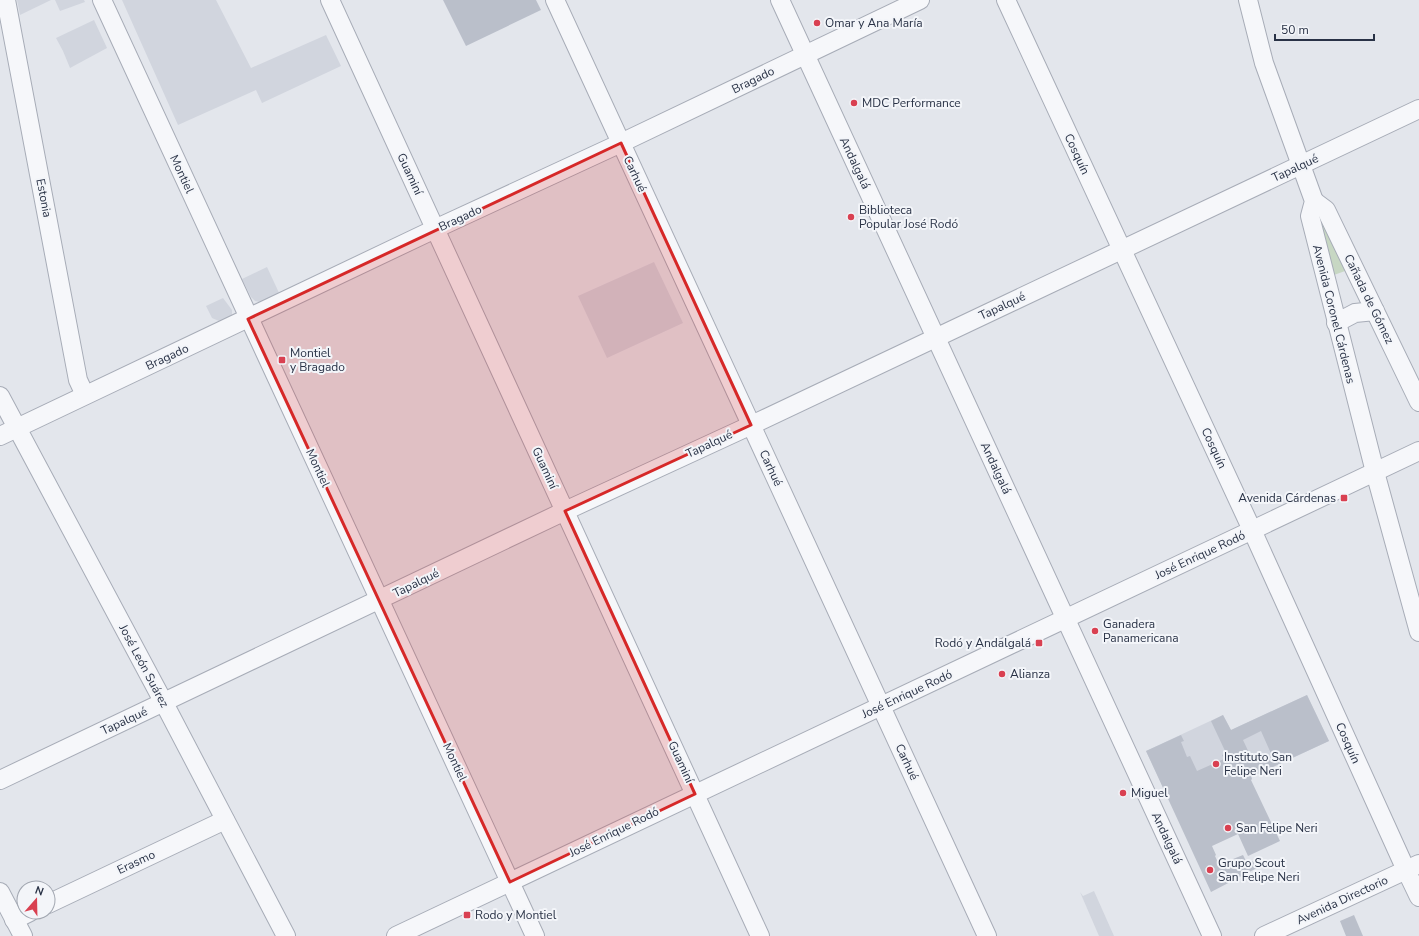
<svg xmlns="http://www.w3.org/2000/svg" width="1419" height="936" font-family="'Nunito Sans',sans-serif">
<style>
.built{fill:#d1d5de}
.green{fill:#c7d7c3}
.building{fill:#babfca;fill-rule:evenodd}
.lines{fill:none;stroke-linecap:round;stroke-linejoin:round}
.minor-casing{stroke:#a7acb7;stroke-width:20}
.minor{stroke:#f6f7fa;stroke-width:18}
.marked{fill:#d62828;fill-opacity:0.2;stroke:#d62828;stroke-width:3;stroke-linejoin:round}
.poi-dot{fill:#d94051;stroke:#f3f5f9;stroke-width:1.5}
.labels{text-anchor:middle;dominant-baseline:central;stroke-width:4;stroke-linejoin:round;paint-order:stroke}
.poi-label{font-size:12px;fill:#293246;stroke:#f3f5f9;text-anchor:start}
.street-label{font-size:12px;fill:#293246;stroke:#f3f5f9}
</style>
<rect width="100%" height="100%" fill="#e3e6ec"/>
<g class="built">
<polygon points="17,0 51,0 20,15"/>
<polygon points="55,0 84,0 85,2 60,11"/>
<polygon points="122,0 216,0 251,68 326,35 341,66 262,103 256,90 178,125"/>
<polygon points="94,20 107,48 70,68 63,51 56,38"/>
<polygon points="654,262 683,323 607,358 578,296"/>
<polygon points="267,267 280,295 260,302 255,301 251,297 242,279"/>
<polygon points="223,298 232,310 232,315 226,324 212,318 206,306"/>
<polygon points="1307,695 1329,741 1252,777 1252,779 1176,814 1146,751 1223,715 1231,730"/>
<polygon points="1094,891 1114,936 1099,936 1080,892 1083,896"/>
</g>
<polygon class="green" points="1318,214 1320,215 1345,271 1334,275"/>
<g class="building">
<polygon points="443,0 536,0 541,10 466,46"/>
<path d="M1307,695L1329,741L1251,777L1252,779L1251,780L1280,841L1248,856L1238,834L1212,846L1216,855L1215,856L1221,869L1230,865L1228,861L1243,855L1247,863L1253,861L1257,868L1211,892L1146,751L1181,735L1184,741L1181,742L1187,757L1190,756L1197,771L1224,759L1222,755L1226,753L1211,721L1223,715L1231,730ZM1261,731L1273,758L1265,762L1260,754L1251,757L1243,740Z"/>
<polygon points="1354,915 1363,936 1346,936 1340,921"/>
</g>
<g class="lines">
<defs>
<g id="minor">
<polyline points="6,0 78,380 85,395"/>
<polyline points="102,0 535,936"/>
<polyline points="330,0 760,936"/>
<polyline points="555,0 987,936"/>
<polyline points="780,0 1212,936"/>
<polyline points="1006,0 1252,530 1406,870 1419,897"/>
<polyline points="1248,0 1264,63 1314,201 1310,216 1375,472 1419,632"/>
<polyline points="1314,201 1326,210 1419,402"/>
<polyline points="1336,323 1355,313 1375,311"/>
<polyline points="0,396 164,703 286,936"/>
<polyline points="0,436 435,229 621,143 920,0"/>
<polyline points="0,780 565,511 758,422 1419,109"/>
<polyline points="0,892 23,936"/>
<polyline points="48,904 225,820"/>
<polyline points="14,920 30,912"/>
<polyline points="396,936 1419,451"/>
<polyline points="1264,936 1419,864"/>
</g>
</defs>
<use href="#minor" class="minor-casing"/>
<use href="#minor" class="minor"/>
</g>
<path class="marked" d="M621,143L751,425L565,511L695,794L510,882L248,319Z"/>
<g class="poi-dot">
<circle cx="817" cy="23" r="4"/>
<circle cx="854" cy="103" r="4"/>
<circle cx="851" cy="217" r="4"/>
<rect x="278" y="356" width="8" height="8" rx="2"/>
<rect x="1340" y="494" width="8" height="8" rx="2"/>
<circle cx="1095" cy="631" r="4"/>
<rect x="1035" y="639" width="8" height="8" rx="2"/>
<circle cx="1002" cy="674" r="4"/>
<circle cx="1216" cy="764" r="4"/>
<circle cx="1123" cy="793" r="4"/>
<circle cx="1228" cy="828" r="4"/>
<circle cx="1210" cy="870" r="4"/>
<rect x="463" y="911" width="8" height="8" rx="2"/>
</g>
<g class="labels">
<g class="poi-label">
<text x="825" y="23">Omar y Ana María</text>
<text x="862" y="103">MDC Performance</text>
<text x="859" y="210">Biblioteca<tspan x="859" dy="14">Popular José Rodó</tspan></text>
<text x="290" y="353">Montiel<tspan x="290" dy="14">y Bragado</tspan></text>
<text x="1336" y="498" text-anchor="end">Avenida Cárdenas</text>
<text x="1103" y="624">Ganadera<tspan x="1103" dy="14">Panamericana</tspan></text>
<text x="1031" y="643" text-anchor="end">Rodó y Andalgalá</text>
<text x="1010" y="674">Alianza</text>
<text x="1224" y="757">Instituto San<tspan x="1224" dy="14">Felipe Neri</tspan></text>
<text x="1131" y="793">Miguel</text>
<text x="1236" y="828">San Felipe Neri</text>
<text x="1218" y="863">Grupo Scout<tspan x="1218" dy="14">San Felipe Neri</tspan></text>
<text x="475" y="915">Rodo y Montiel</text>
</g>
<g class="street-label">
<text transform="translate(753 80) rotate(-26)">Bragado</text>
<text transform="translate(1077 154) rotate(65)">Cosquín</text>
<text transform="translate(855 163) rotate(65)">Andalgalá</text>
<text transform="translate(1295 168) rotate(-25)">Tapalqué</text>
<text transform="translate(182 174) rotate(65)">Montiel</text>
<text transform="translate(410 174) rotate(65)">Guaminí</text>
<text transform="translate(635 174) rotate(65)">Carhué</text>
<text transform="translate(44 198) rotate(79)">Estonia</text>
<text transform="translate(460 218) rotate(-25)">Bragado</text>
<text transform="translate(1369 299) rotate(64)">Cañada de Gómez</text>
<text transform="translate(1002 306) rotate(-25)">Tapalqué</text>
<text transform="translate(1334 314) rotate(76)">Avenida Coronel Cárdenas</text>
<text transform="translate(167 357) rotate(-25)">Bragado</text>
<text transform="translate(709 444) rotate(-25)">Tapalqué</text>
<text transform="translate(1214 448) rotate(65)">Cosquín</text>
<text transform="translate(318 468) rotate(65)">Montiel</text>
<text transform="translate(545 468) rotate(65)">Guaminí</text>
<text transform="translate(771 468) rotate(65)">Carhué</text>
<text transform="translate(996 468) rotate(65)">Andalgalá</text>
<text transform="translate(1200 555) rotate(-25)">José Enrique Rodó</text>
<text transform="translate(416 583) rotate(-26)">Tapalqué</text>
<text transform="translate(144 666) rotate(62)">José León Suárez</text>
<text transform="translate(907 694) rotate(-25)">José Enrique Rodó</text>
<text transform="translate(124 721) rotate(-25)">Tapalqué</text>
<text transform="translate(1348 743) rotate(66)">Cosquín</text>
<text transform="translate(455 762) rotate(65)">Montiel</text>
<text transform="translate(681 762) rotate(65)">Guaminí</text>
<text transform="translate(907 762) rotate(65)">Carhué</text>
<text transform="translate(614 832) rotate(-26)">José Enrique Rodó</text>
<text transform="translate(1167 838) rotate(65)">Andalgalá</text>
<text transform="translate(136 862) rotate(-25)">Erasmo</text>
<text transform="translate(1342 900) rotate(-25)">Avenida Directorio</text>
</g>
</g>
<g transform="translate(36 900) rotate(20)"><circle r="19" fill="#f3f5f9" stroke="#a2a7b1"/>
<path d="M0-3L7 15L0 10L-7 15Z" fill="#d94051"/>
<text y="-6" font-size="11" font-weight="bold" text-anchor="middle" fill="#293246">N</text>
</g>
<path d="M1275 34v6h99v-6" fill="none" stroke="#293246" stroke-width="2"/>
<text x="1281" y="34" font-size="12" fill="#293246" stroke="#f3f5f9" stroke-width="3" paint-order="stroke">50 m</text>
</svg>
